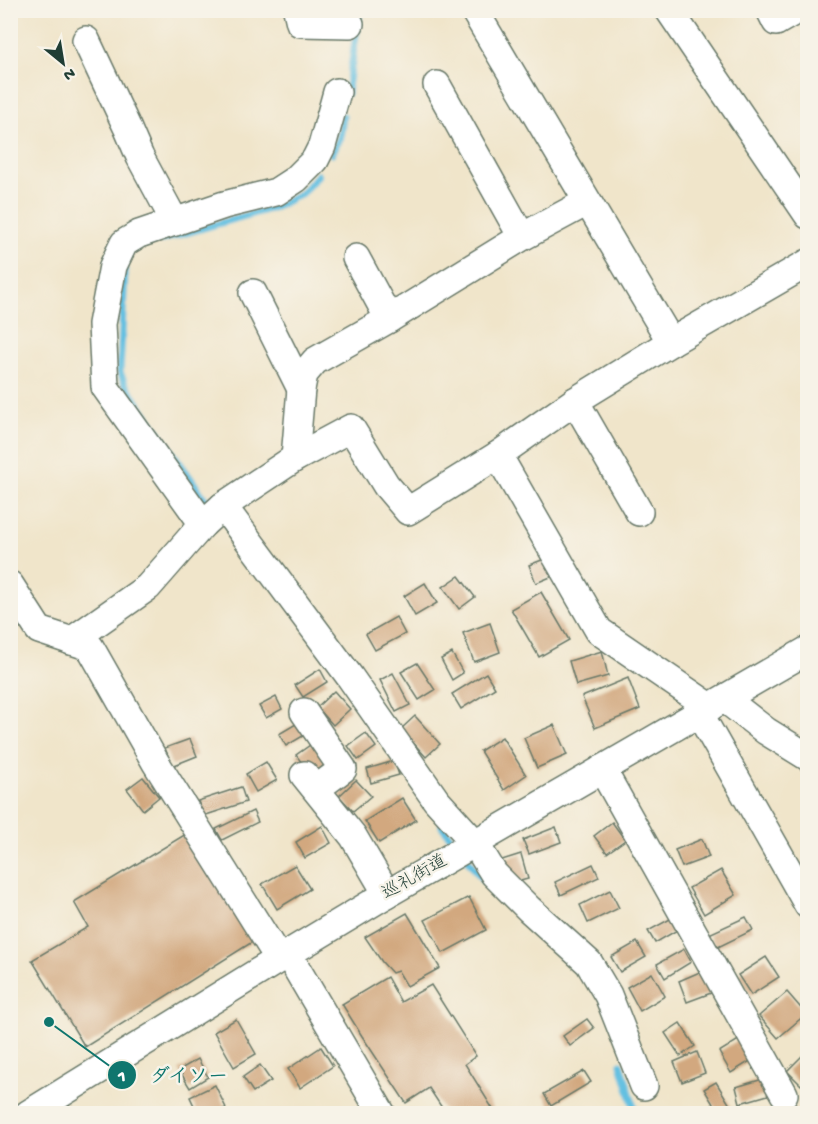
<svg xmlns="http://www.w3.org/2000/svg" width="818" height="1124" font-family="'Gochi Hand','Klee One',sans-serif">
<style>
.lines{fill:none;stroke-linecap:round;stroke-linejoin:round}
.stream{stroke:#63c0e1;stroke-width:7}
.building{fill:#d2a87f}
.minor-casing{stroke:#687868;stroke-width:30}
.minor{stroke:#fff;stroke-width:27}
.labels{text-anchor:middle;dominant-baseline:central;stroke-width:5;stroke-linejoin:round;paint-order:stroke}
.street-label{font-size:18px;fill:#1f3d34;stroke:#f7f3e8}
.leader{fill:none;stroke:#0f766e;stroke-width:2}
.callout-dot{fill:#0f766e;stroke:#f7f3e8;stroke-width:2}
.mark-label{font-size:18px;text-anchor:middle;font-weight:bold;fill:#fff}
.callout-label{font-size:20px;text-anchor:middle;font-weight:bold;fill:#0f766e;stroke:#f7f3e8;stroke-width:5;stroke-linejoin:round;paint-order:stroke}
</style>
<rect width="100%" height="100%" fill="#f7f3e8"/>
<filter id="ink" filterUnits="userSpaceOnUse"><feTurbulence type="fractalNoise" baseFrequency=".0167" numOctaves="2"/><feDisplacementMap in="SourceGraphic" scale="12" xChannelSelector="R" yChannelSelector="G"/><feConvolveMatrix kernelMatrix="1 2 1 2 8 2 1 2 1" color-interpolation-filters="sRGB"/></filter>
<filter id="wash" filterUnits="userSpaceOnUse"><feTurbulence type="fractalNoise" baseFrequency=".008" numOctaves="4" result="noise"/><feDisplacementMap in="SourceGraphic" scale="24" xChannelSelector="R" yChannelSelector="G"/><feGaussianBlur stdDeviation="1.35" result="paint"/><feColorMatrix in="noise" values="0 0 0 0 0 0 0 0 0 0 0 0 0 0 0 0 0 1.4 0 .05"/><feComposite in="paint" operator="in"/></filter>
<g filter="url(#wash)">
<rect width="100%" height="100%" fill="#f0e5ca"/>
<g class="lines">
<g class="stream">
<polyline points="347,93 360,10"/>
<polyline points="332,154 340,137 343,116"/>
<polyline points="162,240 276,207 302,193 318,175"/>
<polyline points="125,270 120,372 125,384 212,509"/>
<polyline points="442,826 457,846"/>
<polyline points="464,855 483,880"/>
<polyline points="621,1064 636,1114"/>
</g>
</g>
<g id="blocks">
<g class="building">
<polygon points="547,558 553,576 536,583 529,565"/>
<polygon points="459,576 475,597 459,609 443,587"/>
<polygon points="425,583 437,603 415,616 404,596"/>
<polygon points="541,592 569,640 539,657 511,609"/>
<polygon points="396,617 405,634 375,650 366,634"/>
<polygon points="490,623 500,652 474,662 463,633"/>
<polygon points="602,651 608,676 576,685 569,661"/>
<polygon points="452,653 463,673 452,680 441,659"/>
<polygon points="417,663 435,690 419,700 401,672"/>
<polygon points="320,669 327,682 303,697 295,685"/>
<polygon points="393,673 410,705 396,712 380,680"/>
<polygon points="486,673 495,688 461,709 452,694"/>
<polygon points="628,678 640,709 595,728 582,697"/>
<polygon points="334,691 350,709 333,725 317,707"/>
<polygon points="276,697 282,709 266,718 259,706"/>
<polygon points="415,716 440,744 426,757 401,729"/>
<polygon points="301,721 308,733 286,746 279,734"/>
<polygon points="554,725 567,755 537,768 524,738"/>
<polygon points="366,733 376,747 358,760 348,746"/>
<polygon points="502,737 526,775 504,790 480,751"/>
<polygon points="190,739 197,756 172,766 165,748"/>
<polygon points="313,743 327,763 311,775 296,755"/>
<polygon points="394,761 399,775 371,783 367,769"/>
<polygon points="266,762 277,780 256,792 246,774"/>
<polygon points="143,777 159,797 143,810 127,789"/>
<polygon points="356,780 371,796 353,811 339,796"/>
<polygon points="241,787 246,802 203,816 198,801"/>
<polygon points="402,798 416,820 379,843 365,821"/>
<polygon points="253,811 258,822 222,840 216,829"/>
<polygon points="612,822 625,840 607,853 594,836"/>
<polygon points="322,826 331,843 305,858 296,842"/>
<polygon points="556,827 561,842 529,854 523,840"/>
<polygon points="186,834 254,941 85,1047 32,960 88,927 74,902"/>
<polygon points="702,839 709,857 682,867 675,850"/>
<polygon points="521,854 528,879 509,884 502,860"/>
<polygon points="593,864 599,877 561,895 555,882"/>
<polygon points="295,865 310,889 277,909 262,884"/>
<polygon points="721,870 736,895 704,914 689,888"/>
<polygon points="610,890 619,908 588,923 580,905"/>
<polygon points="469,897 486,930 443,953 425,920"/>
<polygon points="407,913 440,968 407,986 398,971 392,973 382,962 365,937"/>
<polygon points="746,917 753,930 716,948 709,934"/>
<polygon points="672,918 679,929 655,943 648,931"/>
<polygon points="637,942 646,957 620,972 611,957"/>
<polygon points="684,949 691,962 665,978 657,964"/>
<polygon points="766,957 779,977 751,995 738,975"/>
<polygon points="702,971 711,993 687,1002 679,981"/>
<polygon points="652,973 665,996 640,1011 627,987"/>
<polygon points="387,977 401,1002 431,985 476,1056 465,1064 496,1114 446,1114 429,1088 406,1103 362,1036 342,1004"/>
<polygon points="787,992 806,1014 778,1038 759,1016"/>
<polygon points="236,1019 256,1054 234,1067 214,1032"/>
<polygon points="587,1019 594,1028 570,1046 563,1036"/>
<polygon points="680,1023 695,1046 680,1056 665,1033"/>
<polygon points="740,1039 752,1060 731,1073 719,1052"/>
<polygon points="321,1047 333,1066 300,1088 288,1069"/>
<polygon points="808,1050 808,1078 801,1085 787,1071"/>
<polygon points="697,1052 705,1073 682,1082 674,1062"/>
<polygon points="198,1059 208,1077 190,1088 179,1070"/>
<polygon points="260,1065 271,1081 253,1092 243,1077"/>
<polygon points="584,1071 591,1082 551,1106 544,1094"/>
<polygon points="763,1079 768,1095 740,1103 736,1087"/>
<polygon points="716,1082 733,1110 727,1114 719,1114 704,1089"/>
<polygon points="215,1085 226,1108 213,1114 198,1114 190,1097"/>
</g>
</g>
</g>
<g filter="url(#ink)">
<use href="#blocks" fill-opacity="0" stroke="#687868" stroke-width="1.5"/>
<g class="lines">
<defs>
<g id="minor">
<polyline points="297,10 300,23 350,24"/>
<polyline points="474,10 671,342"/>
<polyline points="669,10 808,215"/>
<polyline points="770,10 776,22 797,10"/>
<polyline points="86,40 127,127 140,157 175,222"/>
<polyline points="437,85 522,237"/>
<polyline points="356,258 389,319"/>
<polyline points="253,293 301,389"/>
<polyline points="575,401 639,512"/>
<polyline points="498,455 599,631 710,707"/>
<polyline points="295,458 301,389 304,374 315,361 389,319 522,237 587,202"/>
<polyline points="223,506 350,677 436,800 475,843 494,874 529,909 589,963 608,995 644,1086"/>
<polyline points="203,524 105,387 102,324 113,266 124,243 139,234 224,205 276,192 296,179 315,160 322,146 337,92"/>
<polyline points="10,585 39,630 90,647 156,763 279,959"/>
<polyline points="71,641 148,587 203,524 223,506 295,458 351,428 386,485 408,511 498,455 575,401 671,342 808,263"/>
<polyline points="725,699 766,731 808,757"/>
<polyline points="304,712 343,769 316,789"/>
<polyline points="699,713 808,905"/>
<polyline points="602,769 784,1094"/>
<polyline points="304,775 353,836 387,894"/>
<polyline points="288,954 382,1114"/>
<polyline points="28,1114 279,959 387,894 808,650"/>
</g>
</defs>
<use href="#minor" class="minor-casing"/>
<use href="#minor" class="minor"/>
</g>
</g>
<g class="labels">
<g class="street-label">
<text transform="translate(415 878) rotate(-30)">巡礼街道</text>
</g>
</g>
<path class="leader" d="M49 1022L122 1075"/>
<g class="callout-dot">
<circle cx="49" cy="1022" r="6"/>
<circle cx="122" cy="1075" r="15"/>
</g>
<g class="mark-label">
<text x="122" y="1081">1</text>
</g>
<g class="callout-label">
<text x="189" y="1082">ダイソー</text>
</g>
<rect width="818" height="1124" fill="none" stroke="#f7f3e8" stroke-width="36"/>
<g transform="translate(63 63) rotate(150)" stroke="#f7f3e8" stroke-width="4.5" paint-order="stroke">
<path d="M0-4.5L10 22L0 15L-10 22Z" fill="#1f3d34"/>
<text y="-9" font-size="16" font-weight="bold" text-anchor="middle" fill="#1f3d34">N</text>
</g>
</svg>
